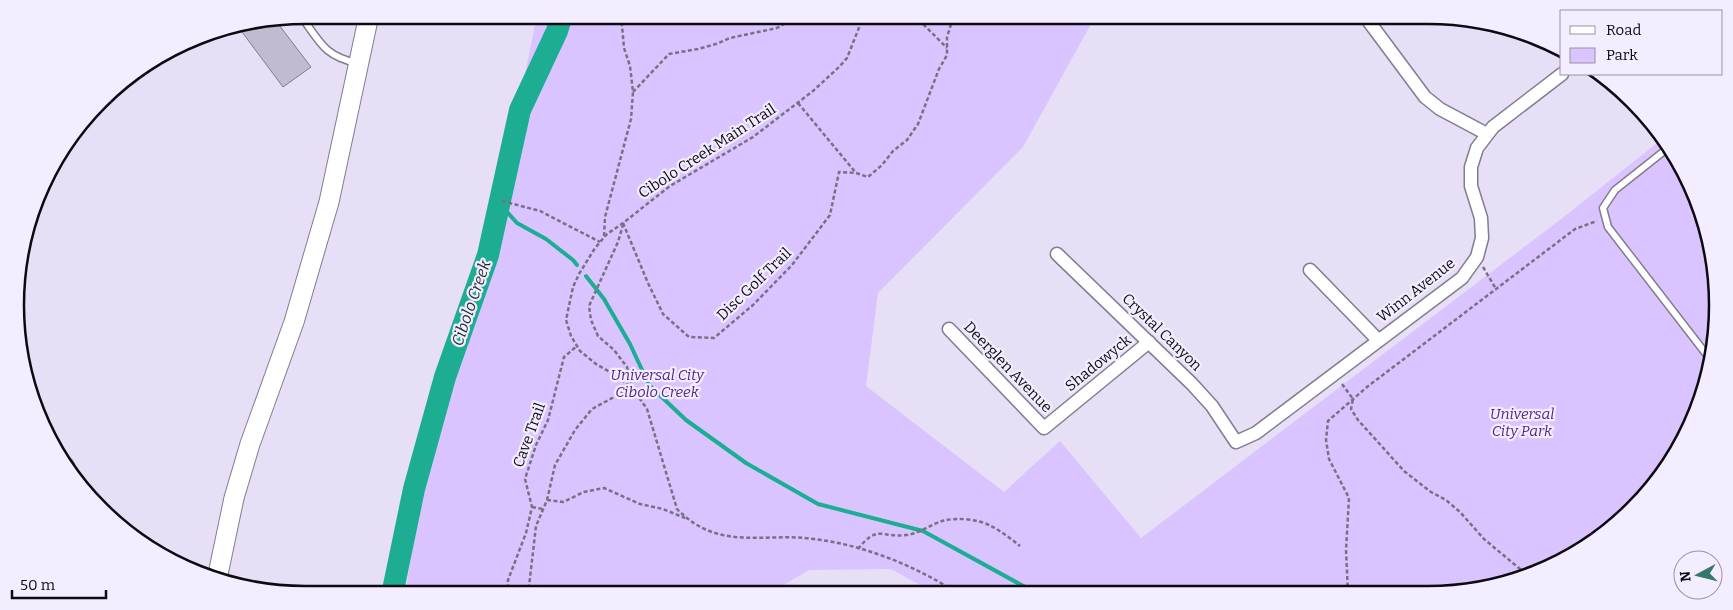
<svg xmlns="http://www.w3.org/2000/svg" width="1733" height="610" font-family="Bitter,serif">
<style>
.green{fill:#dac4ff}
.lines{fill:none;stroke-linecap:round;stroke-linejoin:round}
.stream{stroke:#1dad92;stroke-width:4}
.river{stroke:#1dad92;stroke-width:22}
.building{fill:#c2bbd0;stroke:#837c90}
.lane-casing{stroke:#837c90;stroke-width:9}
.street-casing{stroke:#837c90;stroke-width:15}
.secondary-casing{stroke:#837c90;stroke-width:21}
.path{stroke:#777280;stroke-width:2.5;stroke-dasharray:4 2.5;stroke-linecap:butt}
.lane{stroke:#fff;stroke-width:6}
.street{stroke:#fff;stroke-width:12}
.secondary{stroke:#fff;stroke-width:19}
.labels{text-anchor:middle;dominant-baseline:central;stroke-width:4.5;stroke-linejoin:round;paint-order:stroke}
.street-label{font-size:15px;fill:#0d0b12;stroke:#f4edff}
.park-label{font-size:15px;font-style:italic;fill:#552786;stroke:#f4edff}
.water-label{font-size:16px;font-style:italic;fill:#192e29;stroke:#f4edff}
.rim{fill:none;stroke:#0d0b12;stroke-width:2.5}
</style>
<rect width="100%" height="100%" fill="#e7dff5"/>
<polygon class="green" points="537,15 1096,15 1023,147 878,293 866,386 1004,492 1060,441 1141,538 1565,216 1661,140 1679,160 1715,267 1708,380 1679,450 1619,523 1556,565 1466,592 936,594 891,569 809,570 768,594 405,595 442,361 499,203"/>
<g class="lines">
<g class="stream">
<polyline points="499,203 517,223 546,239 573,260 577,265"/>
<polyline points="586,276 604,299 630,344 649,385 686,420 746,463 818,504 923,531 1036,593"/>
</g>
<polyline class="river" points="392,595 414,489 445,377 488,255 520,110 557,31 562,15"/>
</g>
<polygon class="building" points="276,21 311,67 283,87 239,28"/>
<g class="lines">
<defs>
<g id="lane">
<path d="M301,16C320,42 324,56 357,63"/>
<polyline points="1668,148 1615,190 1603,208 1608,227 1710,359"/>
</g>
<g id="street">
<polyline points="1364,15 1425,97 1440,109 1487,134"/>
<polyline points="1057,254 1192,384 1212,406 1236,442 1256,433 1462,278 1477,257 1482,238 1481,218 1471,186 1471,167 1477,148 1493,127 1562,74"/>
<polyline points="1310,270 1378,340"/>
<polyline points="949,329 1044,428 1149,342"/>
</g>
<g id="secondary">
<polyline points="64,466 65,467"/>
<polyline points="217,579 234,498 250,444 294,322 329,202 369,15"/>
</g>
</defs>
<use href="#lane" class="lane-casing"/>
<use href="#street" class="street-casing"/>
<use href="#secondary" class="secondary-casing"/>
<g class="path">
<path d="M864,15L847,58L839,67L813,91L753,137L670,186L623,223L607,234L595,248L579,274L573,287L566,320L571,336L580,351L596,364L617,376L633,389L647,409L677,509C719,552 763,532 814,539C864,545 916,566 959,594"/>
<polyline points="914,15 947,48"/>
<polyline points="633,92 669,54 698,49 716,44 730,38 777,28 799,15"/>
<polyline points="798,103 856,173"/>
<polyline points="502,201 540,211 600,242"/>
<polyline points="623,223 648,283 663,314 689,337 714,338 753,305 792,265 830,215 839,172 856,173 868,177 882,165 893,151 907,140 918,124 939,69 947,55 947,37 954,15"/>
<polyline points="604,236 605,217 631,119 633,92 630,66 624,48 621,15"/>
<polyline points="1483,267 1496,289"/>
<polyline points="1342,384 1353,399 1351,409 1358,420 1404,471 1431,492 1446,500 1460,512 1484,539 1526,574"/>
<polyline points="547,500 563,502 584,492 604,488 640,504 663,509 685,518"/>
<polyline points="532,507 543,509"/>
<path d="M858,549C878,524 881,538 906,535C918,534 930,525 942,521C956,517 978,519 991,526C1001,531 1011,539 1020,546"/>
<polyline points="1348,593 1346,550 1349,498 1329,459 1326,440 1328,421 1367,387 1575,229 1597,221"/>
<polyline points="507,595 508,580 526,533 532,507 525,479 536,445 548,420 564,357 577,346"/>
<polyline points="528,595 536,526 547,500 555,465 575,430 592,409 627,390 633,389 627,367 614,350 598,336 591,320 589,306 618,242 623,225"/>
</g>
<use href="#lane" class="lane"/>
<use href="#street" class="street"/>
<use href="#secondary" class="secondary"/>
</g>
<g class="labels">
<g class="street-label">
<text transform="translate(707 151) rotate(-33)">Cibolo Creek Main Trail</text>
<text transform="translate(754 284) rotate(-44)">Disc Golf Trail</text>
<text transform="translate(1416 290) rotate(-38)">Winn Avenue</text>
<text transform="translate(1162 332) rotate(44)">Crystal Canyon</text>
<text transform="translate(1098 363) rotate(-39)">Shadowyck</text>
<text transform="translate(1008 367) rotate(46)">Deerglen Avenue</text>
<text transform="translate(529 435) rotate(-70)">Cave Trail</text>
</g>
<g class="park-label">
<text x="657" y="375">Universal City<tspan x="657" dy="17">Cibolo Creek</tspan></text>
<text x="1522" y="414">Universal<tspan x="1522" dy="17">City Park</tspan></text>
</g>
<g class="water-label">
<text transform="translate(471 303) rotate(-71)">Cibolo Creek</text>
</g>
</g>
<path d="M0 0H1733V610H0ZM305 24H1428A281 281 0 0 1 1709 305V305A281 281 0 0 1 1428 586H305A281 281 0 0 1 24 305V305A281 281 0 0 1 305 24Z" fill="#f4edff" fill-rule="evenodd"/>
<path class="rim" d="M305 24H1428A281 281 0 0 1 1709 305V305A281 281 0 0 1 1428 586H305A281 281 0 0 1 24 305V305A281 281 0 0 1 305 24Z"/>
<rect x="1560" y="10" width="162" height="65" fill="#f4edff" stroke="#9893a0"/>
<rect x="1570" y="26" width="25" height="8" fill="#ffffff" stroke="#9893a0"/>
<text x="1606" y="35" font-size="15" fill="#0d0b12">Road</text>
<rect x="1570" y="48" width="25" height="15" fill="#dac4ff" stroke="#9893a0"/>
<text x="1606" y="60" font-size="15" fill="#0d0b12">Park</text>
<g transform="translate(1698 575) rotate(263)"><circle r="24" fill="#f4edff" stroke="#9893a0"/>
<path d="M0-4L9 19L0 12L-9 19Z" fill="#377969"/>
<text y="-8" font-size="14" font-weight="bold" text-anchor="middle" fill="#0d0b12">N</text>
</g>
<path d="M12 590v8h94v-8" fill="none" stroke="#0d0b12" stroke-width="2.5"/>
<text x="20" y="590" font-size="15" fill="#0d0b12" stroke="#f4edff" stroke-width="4" paint-order="stroke">50 m</text>
</svg>
